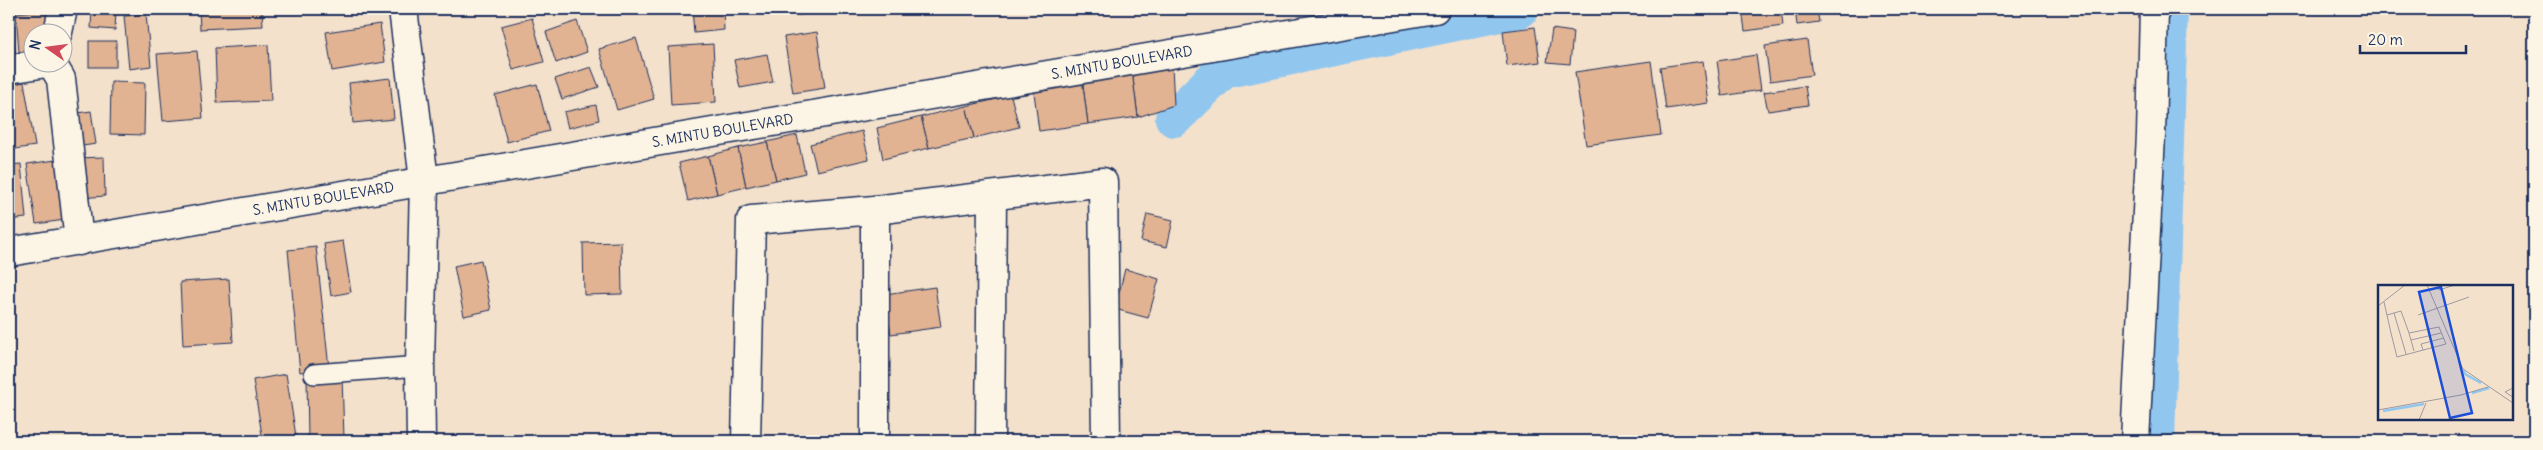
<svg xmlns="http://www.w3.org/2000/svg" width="2543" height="450" font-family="Delius,sans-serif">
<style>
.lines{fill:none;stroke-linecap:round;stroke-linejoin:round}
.canal{stroke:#91c7ef;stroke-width:38}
.building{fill:#e1b392;stroke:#1b2f5e}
.lane-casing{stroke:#1b2f5e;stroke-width:22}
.street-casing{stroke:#1b2f5e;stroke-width:31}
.lane{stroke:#fcf5e5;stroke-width:19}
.street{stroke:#fcf5e5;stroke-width:28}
.labels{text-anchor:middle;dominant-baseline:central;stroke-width:4;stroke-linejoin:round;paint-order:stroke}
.street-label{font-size:14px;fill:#1b2f5e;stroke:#fcf5e5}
.inset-river{fill:none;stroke:#91c7ef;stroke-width:2.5}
.inset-road{fill:none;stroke:#9d9aa0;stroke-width:1}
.view{fill:#1d4ed8;fill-opacity:0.15;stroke:#1d4ed8;stroke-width:2.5}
.inset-edge{fill:none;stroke:#1b2f5e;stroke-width:2.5}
</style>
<rect width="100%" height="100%" fill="#f4e1cc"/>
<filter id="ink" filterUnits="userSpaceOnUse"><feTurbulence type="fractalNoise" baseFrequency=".02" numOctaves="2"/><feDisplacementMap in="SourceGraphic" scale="10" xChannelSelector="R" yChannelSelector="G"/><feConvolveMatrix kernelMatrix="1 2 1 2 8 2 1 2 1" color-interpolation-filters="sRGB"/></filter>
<g filter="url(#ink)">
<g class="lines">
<g class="canal">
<polyline points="1174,118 1223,70 1520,9"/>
<polyline points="2156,441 2169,9"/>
</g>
</g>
<g class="building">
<polygon points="92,9 116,9 115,30 91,28"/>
<polygon points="199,9 262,9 263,26 200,29"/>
<polygon points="692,9 723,9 724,30 694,33"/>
<polygon points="754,9 802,9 802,15 754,13"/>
<polygon points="1742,9 1781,9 1783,26 1745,31"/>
<polygon points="1795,9 1817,9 1819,22 1797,25"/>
<polygon points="47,10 49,32 32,32 32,50 19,52 16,13"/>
<polygon points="146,14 151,66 129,69 124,16"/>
<polygon points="532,18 544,62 513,70 501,26"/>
<polygon points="9,20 13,20 16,64 9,64"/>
<polygon points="577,21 587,52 556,63 546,32"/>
<polygon points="380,24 385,62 332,71 326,32"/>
<polygon points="1535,27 1540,62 1507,66 1503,31"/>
<polygon points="1552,29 1573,32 1570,64 1547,62"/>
<polygon points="817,32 825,88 793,93 784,37"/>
<polygon points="636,38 654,99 617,110 599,49"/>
<polygon points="1807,40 1812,75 1770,81 1765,46"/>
<rect x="89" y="41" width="27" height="26"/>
<polygon points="713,44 716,102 671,105 668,47"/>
<polygon points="268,45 271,101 217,103 215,48"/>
<polygon points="197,51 203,118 163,121 157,54"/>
<polygon points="767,54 773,82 740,88 734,60"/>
<polygon points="1756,55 1761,90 1722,96 1717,61"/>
<polygon points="1651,61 1661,135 1586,145 1575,72"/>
<polygon points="1703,61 1709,103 1666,109 1660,67"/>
<polygon points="1172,66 1174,105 1138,117 1132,71"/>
<polygon points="591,67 599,87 562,99 555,79"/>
<polygon points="1132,71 1138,117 1088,124 1082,78"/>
<polygon points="390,78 394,119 353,123 349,83"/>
<polygon points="1082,78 1088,124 1039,131 1033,85"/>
<polygon points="24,82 35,146 9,150 9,85"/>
<polygon points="111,82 145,83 144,135 110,134"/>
<polygon points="537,84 549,131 507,142 495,95"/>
<polygon points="1805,86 1808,105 1768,111 1764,92"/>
<polygon points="1011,96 1019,127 974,138 966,106"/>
<polygon points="596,105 599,120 568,128 564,112"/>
<polygon points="966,106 974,138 929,148 921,117"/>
<polygon points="91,111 96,144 76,147 71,114"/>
<polygon points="921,117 929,148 883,159 877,128"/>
<polygon points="862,131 869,159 817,171 810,144"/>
<polygon points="797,135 805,173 776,180 767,142"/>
<polygon points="767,142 776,180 746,187 738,148"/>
<polygon points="738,148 746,187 717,194 708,156"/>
<polygon points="708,156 717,194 688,201 679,163"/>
<polygon points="104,157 105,196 80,198 79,158"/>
<polygon points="56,160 65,220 36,224 27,164"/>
<polygon points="21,164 26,218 9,220 9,165"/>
<polygon points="1147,214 1173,220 1167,247 1141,241"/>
<polygon points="343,241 351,292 331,296 324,244"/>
<polygon points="621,242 622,294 584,295 583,243"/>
<polygon points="316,247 329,368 300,372 288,250"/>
<polygon points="481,260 491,310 464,316 454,266"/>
<polygon points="1125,269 1159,279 1148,318 1115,309"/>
<polygon points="229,279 233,342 183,345 180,282"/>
<polygon points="935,287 941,327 891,334 885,294"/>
<polygon points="286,374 296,436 263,441 253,380"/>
<polygon points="342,377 344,438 308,439 307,378"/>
</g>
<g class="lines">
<defs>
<polyline id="lane" points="314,374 420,366"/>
<g id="street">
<polyline points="403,9 424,180 420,366 421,441"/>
<polyline points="58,32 63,9"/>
<polyline points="52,64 61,79 79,241"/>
<polyline points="9,69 52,62"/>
<path id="s1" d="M9,252L1435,9"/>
<polyline points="746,441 751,220 875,210 1103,182 1106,441"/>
<polyline points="875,441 875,210"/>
<polyline points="990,441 992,197"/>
<polyline points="2135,441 2151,135 2154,9"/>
</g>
</defs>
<use href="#lane" class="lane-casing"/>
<use href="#street" class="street-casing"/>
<use href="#lane" class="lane"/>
<use href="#street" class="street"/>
</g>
</g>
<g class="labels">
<g class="street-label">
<text stroke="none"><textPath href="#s1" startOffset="1129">S. MINTU BOULEVARD</textPath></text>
<text stroke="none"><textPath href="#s1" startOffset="724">S. MINTU BOULEVARD</textPath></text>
<text stroke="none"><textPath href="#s1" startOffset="319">S. MINTU BOULEVARD</textPath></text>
</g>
</g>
<g transform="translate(2378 285)">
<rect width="135" height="135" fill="#f4e1cc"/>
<path class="inset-river" d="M85,85L87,89L103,98M94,108L111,103M5,126L46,119"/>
<path class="inset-road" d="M49,0L85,84L135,118M59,0L61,5L77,0M6,17L13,48L19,72L68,59L61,42L31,48L23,26L9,30M0,21L27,0M16,28L28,69M40,30L91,12M31,48L36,66M33,55L63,48M45,65L43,59L66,53M135,103L127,107L135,112M0,125L83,110L110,102M41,135L48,118"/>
<path class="view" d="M63,2L94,128L72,133L41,7Z"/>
<rect width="135" height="135" class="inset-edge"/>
</g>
<rect width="2543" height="450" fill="none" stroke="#fcf5e5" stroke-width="30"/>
<rect x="15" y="15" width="2513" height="420" fill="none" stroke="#1b2f5e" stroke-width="2" filter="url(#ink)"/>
<g transform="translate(48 48) rotate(284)"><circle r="24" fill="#fcf5e5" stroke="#a2a6af"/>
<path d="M0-4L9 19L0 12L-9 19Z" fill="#d1495b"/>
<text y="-8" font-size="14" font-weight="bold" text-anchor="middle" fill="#1b2f5e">N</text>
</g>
<path d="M2360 45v8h106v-8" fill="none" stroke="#1b2f5e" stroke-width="2.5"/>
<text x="2368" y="45" font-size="15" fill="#1b2f5e" stroke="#fcf5e5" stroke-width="4" paint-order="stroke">20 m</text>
</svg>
